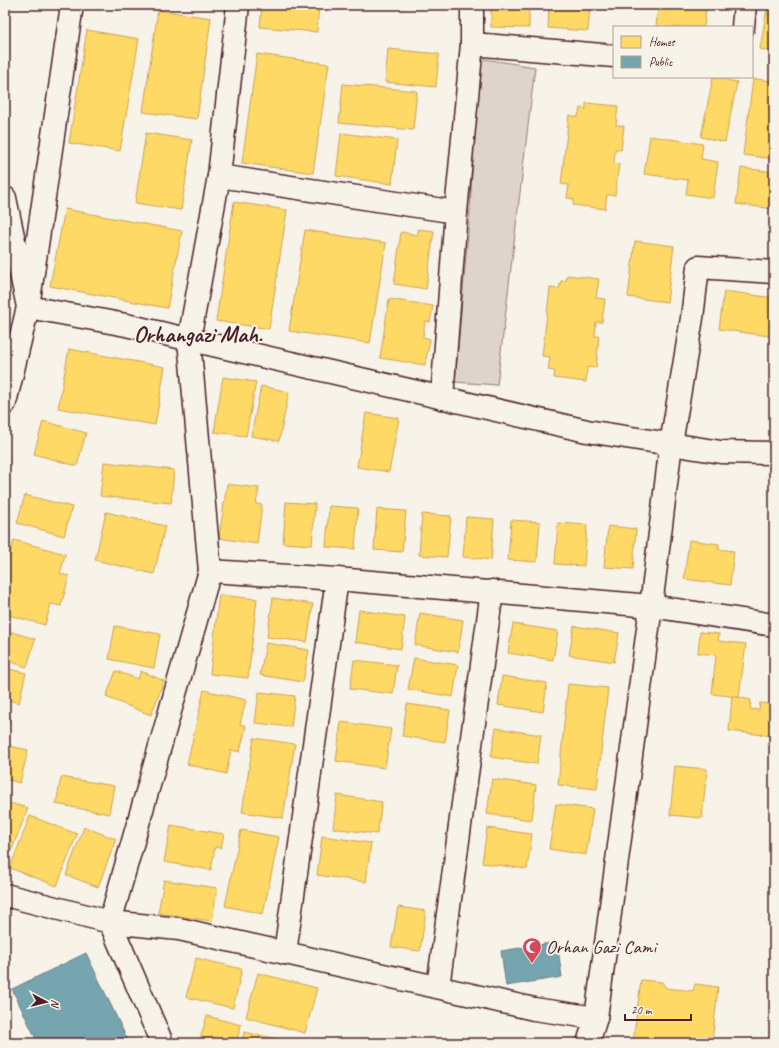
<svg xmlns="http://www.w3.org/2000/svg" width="779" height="1048" font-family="Caveat,sans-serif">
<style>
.green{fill:#ded4cc;stroke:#947a7c}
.homes{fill:#ffd966;stroke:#c9a154}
.public{fill:#76a5af;stroke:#697d87}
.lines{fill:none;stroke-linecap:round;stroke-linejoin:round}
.street-casing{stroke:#4a1f2b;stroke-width:25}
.street{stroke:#f7f3e8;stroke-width:22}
.labels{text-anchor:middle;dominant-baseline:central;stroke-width:4;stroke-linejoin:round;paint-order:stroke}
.poi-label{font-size:19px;fill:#4a1f2b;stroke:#f7f3e8;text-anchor:start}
.district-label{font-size:23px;font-weight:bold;fill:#4a1f2b;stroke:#f7f3e8}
</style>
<rect width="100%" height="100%" fill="#f7f3e8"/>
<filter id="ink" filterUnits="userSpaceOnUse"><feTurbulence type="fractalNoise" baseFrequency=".025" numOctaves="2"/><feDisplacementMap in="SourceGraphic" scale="8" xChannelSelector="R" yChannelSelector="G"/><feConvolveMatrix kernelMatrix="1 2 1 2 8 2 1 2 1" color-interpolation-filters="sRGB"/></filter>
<g filter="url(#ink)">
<polygon class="green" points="478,58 535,67 497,385 455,382 470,210"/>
<g class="homes">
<polygon points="262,5 319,5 317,32 260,27"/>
<polygon points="491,5 529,5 529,28 491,27"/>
<polygon points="549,5 590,5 588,31 548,28"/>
<polygon points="658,5 677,5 706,8 704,27 656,27"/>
<polygon points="768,5 774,5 774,16 766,14"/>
<polygon points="158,10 211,18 197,119 143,112"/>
<polygon points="766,14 774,16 774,52 760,49"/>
<polygon points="87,30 139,39 120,151 69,143"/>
<polygon points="388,49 439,54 436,87 385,82"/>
<polygon points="257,54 329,64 313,173 242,163"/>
<polygon points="713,77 737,82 725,142 701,137"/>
<polygon points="753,79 774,81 774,159 743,155"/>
<polygon points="343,84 417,91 413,130 339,123"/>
<polygon points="586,103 618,106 616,125 624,126 621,150 615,149 614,163 619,164 615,195 607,195 605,209 573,205 574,199 567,198 569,185 561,184 569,115 578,117 580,108 586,109"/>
<polygon points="146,133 192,140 181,210 135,203"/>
<polygon points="341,133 397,140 392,184 336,176"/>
<polygon points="650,136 703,144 701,159 718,162 713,198 686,194 688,180 644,174"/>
<polygon points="741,168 774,172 774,209 736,204"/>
<polygon points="234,202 287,210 269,329 216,321"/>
<polygon points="65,209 182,231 167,308 50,286"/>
<polygon points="418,229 434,231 426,289 394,284 401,232 418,235"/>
<polygon points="305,230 386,243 370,343 289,331"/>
<polygon points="635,241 674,246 667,302 628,297"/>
<polygon points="567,275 599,279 596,298 605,299 602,322 596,322 595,336 599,336 596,368 587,367 586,382 554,378 555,371 548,370 550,357 542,356 550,288 559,289 561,281 566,281"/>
<polygon points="724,291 774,298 769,336 719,329"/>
<polygon points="389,299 433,306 430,322 425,321 423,337 430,339 425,365 380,358"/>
<polygon points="69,349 165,367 155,425 58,408"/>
<polygon points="223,377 256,382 246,436 214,432"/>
<polygon points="261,386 289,392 279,441 251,436"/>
<polygon points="366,413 399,418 389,472 357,467"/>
<polygon points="43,421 86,433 77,466 34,454"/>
<polygon points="104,462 174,470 171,503 100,496"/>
<polygon points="227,484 259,488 256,504 262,505 257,544 219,538"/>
<polygon points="25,495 72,507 64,536 17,523"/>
<polygon points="286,502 315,504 312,545 283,543"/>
<polygon points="329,506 358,508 355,549 326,547"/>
<polygon points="377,509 406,511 402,552 374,550"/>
<polygon points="106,512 165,526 154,574 95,560"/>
<polygon points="422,514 451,516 447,557 419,555"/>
<polygon points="466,517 494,519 491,560 463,557"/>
<polygon points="511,520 540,522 537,562 508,560"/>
<polygon points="558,523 587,525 584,566 555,564"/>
<polygon points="608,526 636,529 633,569 604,567"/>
<polygon points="14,540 65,554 60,574 69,576 61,606 51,604 45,625 5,614 5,571"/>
<polygon points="689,540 719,544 718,549 734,551 730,585 684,579"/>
<polygon points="219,595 257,599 248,678 210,674"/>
<polygon points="273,598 313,604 307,642 267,637"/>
<polygon points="359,610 405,617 401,649 355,642"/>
<polygon points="420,613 463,620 458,652 415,645"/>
<polygon points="513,624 558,631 553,660 508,653"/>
<polygon points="115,626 160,634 154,668 109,659"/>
<polygon points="574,626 619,633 614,662 569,655"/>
<polygon points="5,630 35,639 27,667 5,660"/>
<polygon points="700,632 719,634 718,641 746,644 739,697 712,694 716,655 698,653"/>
<polygon points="266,643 309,650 303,682 260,675"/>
<polygon points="414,658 458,665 453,697 408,689"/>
<polygon points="354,660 397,665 393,694 350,689"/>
<polygon points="5,668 26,673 19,703 5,699"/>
<polygon points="116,671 138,679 141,671 164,681 151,715 106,697"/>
<polygon points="502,676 547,683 543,712 498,705"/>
<polygon points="568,684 608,688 597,789 558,785"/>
<polygon points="204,690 246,700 240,724 246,726 240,752 231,750 226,774 187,764"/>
<polygon points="259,692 295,696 291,727 255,723"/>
<polygon points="732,696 751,700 750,709 759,710 760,703 774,704 774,736 729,731"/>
<polygon points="407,704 450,710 445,742 402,736"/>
<polygon points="5,716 10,717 5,737"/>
<polygon points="341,722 391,729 385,768 336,761"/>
<polygon points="496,728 541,735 537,764 491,757"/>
<polygon points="254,738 295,744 283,818 242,812"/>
<polygon points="5,745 28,750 20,783 5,779"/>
<polygon points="675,766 707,769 702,818 670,815"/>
<polygon points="61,777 114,786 109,814 56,804"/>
<polygon points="492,779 536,785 532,820 487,814"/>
<polygon points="337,795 382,802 377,834 333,828"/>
<polygon points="5,802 28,808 5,867"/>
<polygon points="556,804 593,809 586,855 549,849"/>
<polygon points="30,816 77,834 57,886 10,868"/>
<polygon points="171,825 224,834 221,848 215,847 211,870 164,862"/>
<polygon points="84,827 116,839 98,887 66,875"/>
<polygon points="487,828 532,834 527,869 482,863"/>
<polygon points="241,830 279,837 263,914 225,906"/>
<polygon points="322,836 371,843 366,882 317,875"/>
<polygon points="164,880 217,888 212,921 158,913"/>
<polygon points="398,907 426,911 420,951 391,947"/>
<polygon points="196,958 242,969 233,1008 186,997"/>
<polygon points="258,973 317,988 305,1033 246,1017"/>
<polygon points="641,980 662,982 666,988 693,991 695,984 718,987 712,1043 633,1043"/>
<polygon points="207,1016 241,1025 236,1043 199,1043"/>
<polygon points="244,1032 277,1039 276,1043 242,1043"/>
</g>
<g class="public">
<polygon points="557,942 562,977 506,986 501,951"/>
<polygon points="86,953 129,1043 38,1043 12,989"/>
</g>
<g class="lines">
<defs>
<g id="street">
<polyline points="72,5 28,307 126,325 587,431 721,452 774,453"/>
<polyline points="238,5 219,176 456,212"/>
<polyline points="743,27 745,5"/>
<polyline points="472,44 614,56"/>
<polyline points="5,198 28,307 5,403"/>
<polyline points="442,398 456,212 472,44 472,5"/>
<polyline points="210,571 337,579 651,606 774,625"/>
<polyline points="5,895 110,922 179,929 534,1009 596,1018"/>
<polyline points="285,953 337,579"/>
<polyline points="438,987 492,591"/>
<polyline points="162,1043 110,922 210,571 189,340 219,176"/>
<polyline points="588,1043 596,1018 651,606 671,444 692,318 698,267 774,272"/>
</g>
</defs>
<use href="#street" class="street-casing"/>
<use href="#street" class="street"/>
</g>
</g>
<defs>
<symbol id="mosque-pin" viewBox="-11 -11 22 30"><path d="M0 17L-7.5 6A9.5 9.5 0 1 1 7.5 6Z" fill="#d1495b" stroke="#f7f3e8"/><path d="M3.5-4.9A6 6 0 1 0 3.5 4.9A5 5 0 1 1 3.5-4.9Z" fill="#fff"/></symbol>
</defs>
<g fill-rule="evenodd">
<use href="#mosque-pin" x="521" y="936" width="22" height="30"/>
</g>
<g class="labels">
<g class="poi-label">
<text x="546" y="947">Orhan Gazi Cami</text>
</g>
<g class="district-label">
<text x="198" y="334">Orhangazi Mah.</text>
</g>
</g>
<rect width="779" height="1048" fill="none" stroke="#f7f3e8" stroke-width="20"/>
<rect x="10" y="10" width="759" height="1028" fill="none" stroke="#4a1f2b" stroke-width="1.5" filter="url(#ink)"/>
<rect x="613" y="26" width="140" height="52" fill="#f7f3e8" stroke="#b29e9c"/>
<rect x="621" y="36" width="20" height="12" fill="#ffd966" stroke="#b29e9c"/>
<text x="649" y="46" font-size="12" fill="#4a1f2b">Homes</text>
<rect x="621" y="56" width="20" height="12" fill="#76a5af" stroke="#b29e9c"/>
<text x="649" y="66" font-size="12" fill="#4a1f2b">Public</text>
<g transform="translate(46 1002) rotate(97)" stroke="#f7f3e8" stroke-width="3" paint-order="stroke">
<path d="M0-3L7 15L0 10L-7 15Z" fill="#4a1f2b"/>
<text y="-6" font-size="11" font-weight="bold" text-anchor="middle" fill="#4a1f2b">N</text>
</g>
<path d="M625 1014v6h66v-6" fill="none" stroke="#4a1f2b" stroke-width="2"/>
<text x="631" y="1014" font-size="12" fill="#4a1f2b" stroke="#f7f3e8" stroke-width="3" paint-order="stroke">20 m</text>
</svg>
